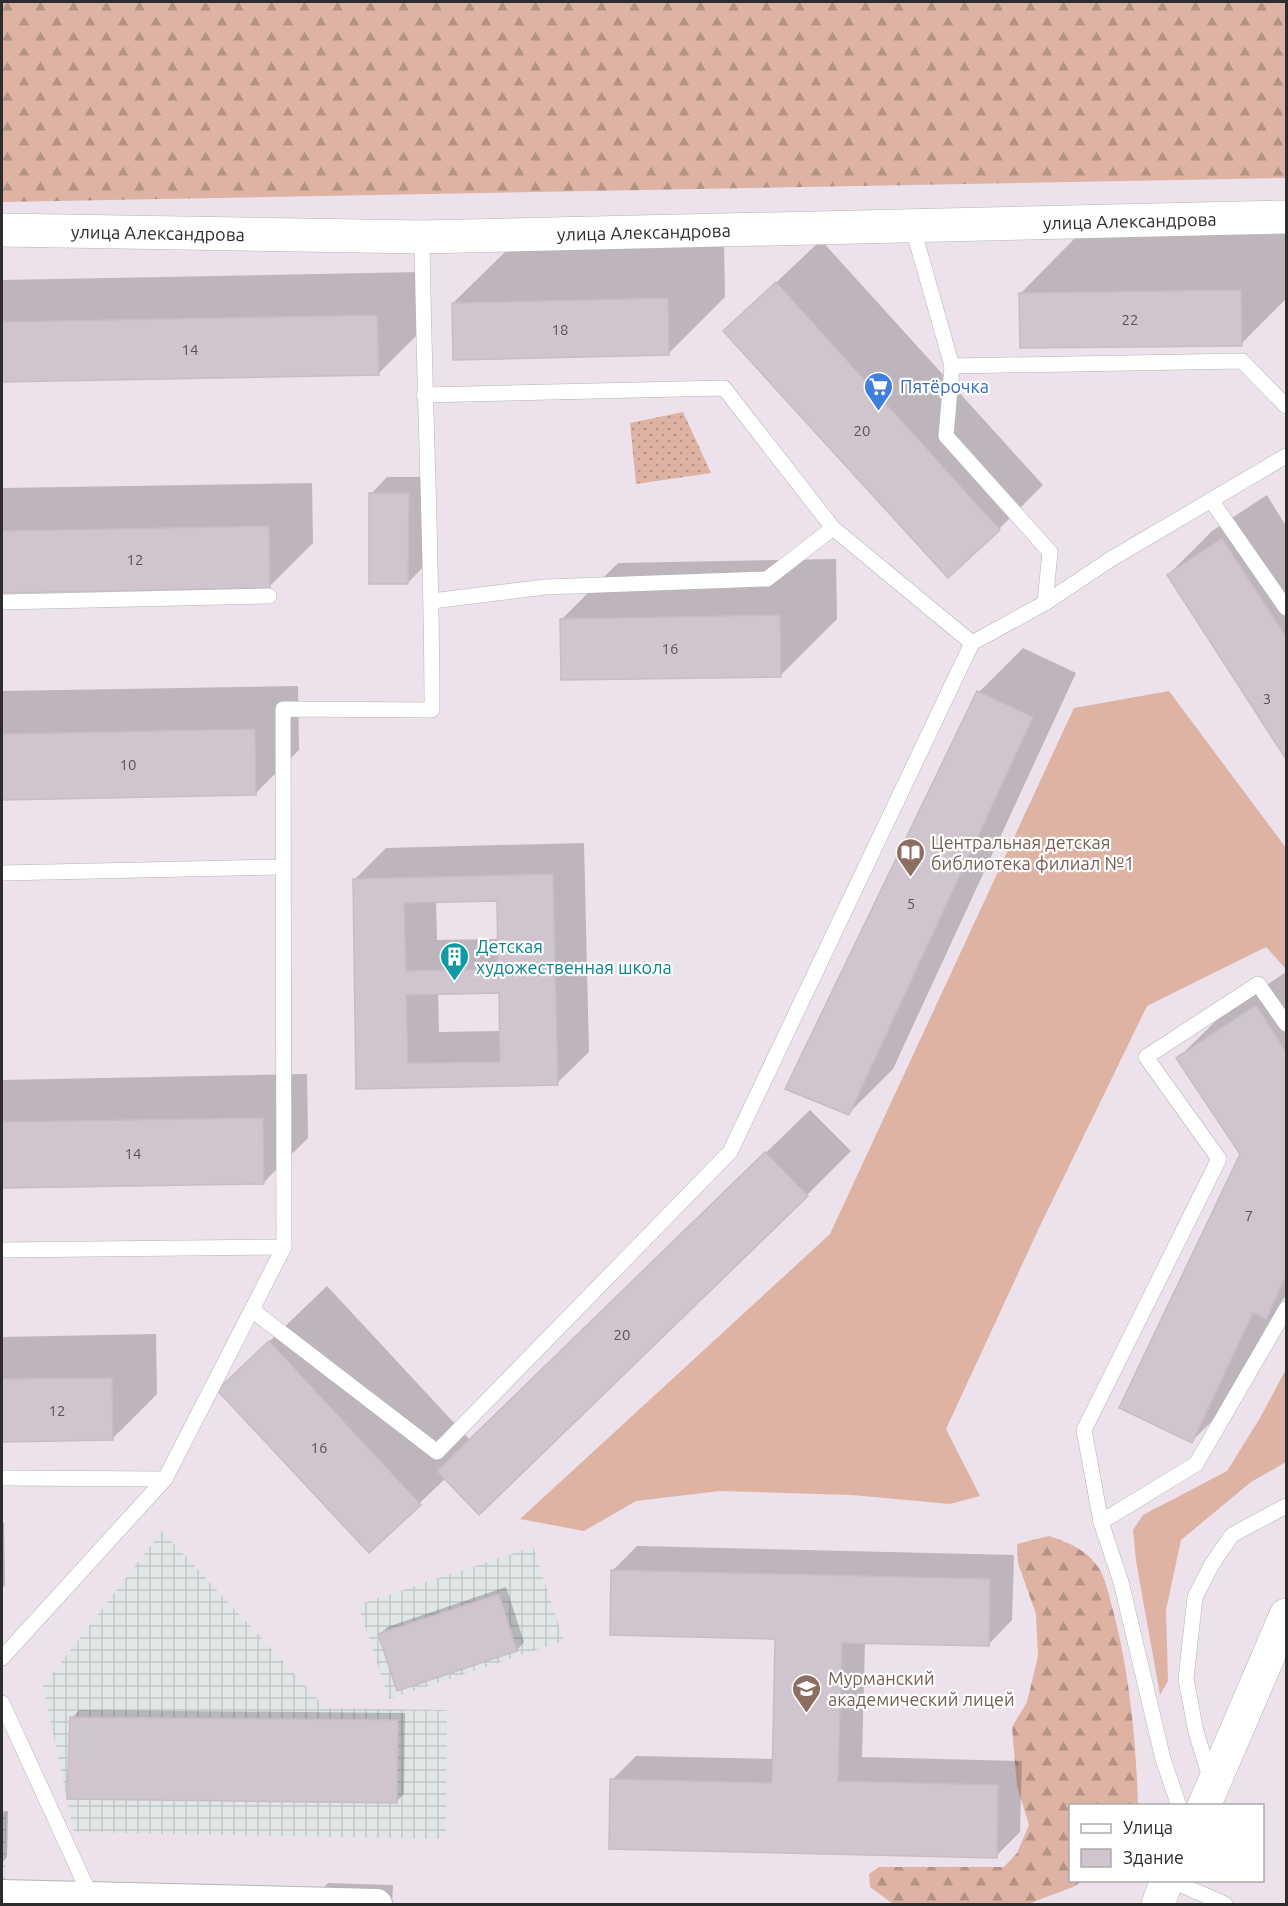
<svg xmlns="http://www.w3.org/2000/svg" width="1288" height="1906" font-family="Ubuntu,sans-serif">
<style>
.industrial{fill:url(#industrial-grid)}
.grass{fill:#deb3a3}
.forest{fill:url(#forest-firs)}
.park{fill:url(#park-dots)}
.shadow{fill:#0003;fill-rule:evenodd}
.building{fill:#d0c5ce;stroke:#c9bbc5;stroke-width:1.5;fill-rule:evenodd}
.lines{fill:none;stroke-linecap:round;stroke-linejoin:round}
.service-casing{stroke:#aeb8b2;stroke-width:16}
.minor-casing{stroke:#aeb8b2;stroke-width:32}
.tertiary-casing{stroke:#aeb8b2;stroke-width:34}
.service{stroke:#fff;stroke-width:15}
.minor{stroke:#fff;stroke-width:30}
.tertiary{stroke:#fff;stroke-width:33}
.labels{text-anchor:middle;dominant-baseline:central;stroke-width:4.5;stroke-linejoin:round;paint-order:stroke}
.number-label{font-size:15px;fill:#565355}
.street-label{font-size:18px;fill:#2d2d2d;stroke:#fff}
.shop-label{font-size:18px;fill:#366cbe;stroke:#fff;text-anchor:start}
.education-label{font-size:18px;fill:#785e54;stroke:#fff;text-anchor:start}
.culture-label{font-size:18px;fill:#0d838f;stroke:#fff;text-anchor:start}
</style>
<defs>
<pattern id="industrial-grid" width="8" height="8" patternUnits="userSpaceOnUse" patternTransform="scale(1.5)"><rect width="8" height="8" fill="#e1e7e6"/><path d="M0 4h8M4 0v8" fill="none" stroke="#c1c6c6"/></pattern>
<pattern id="forest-firs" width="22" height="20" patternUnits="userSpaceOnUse" patternTransform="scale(1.5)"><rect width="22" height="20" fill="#deb3a3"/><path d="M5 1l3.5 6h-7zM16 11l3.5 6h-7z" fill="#b49285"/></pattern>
<pattern id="park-dots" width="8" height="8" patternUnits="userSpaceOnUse" patternTransform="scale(1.5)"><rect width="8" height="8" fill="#deb3a3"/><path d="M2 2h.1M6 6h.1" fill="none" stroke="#b49285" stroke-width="1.8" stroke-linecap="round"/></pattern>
</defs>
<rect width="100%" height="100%" fill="#ede1eb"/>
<g class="industrial">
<polygon points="162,1531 326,1708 447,1710 446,1839 74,1832 43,1686"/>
<polygon points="533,1547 564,1641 389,1699 358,1605"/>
<polygon points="2,1813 6,1813 5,1884 2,1883"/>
</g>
<g class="grass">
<polygon points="1169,691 1286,848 1286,969 1266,947 1147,1006 1039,1228 946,1429 980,1496 950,1504 852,1495 720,1491 636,1501 584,1531 520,1519 830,1234 1074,708"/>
<polygon points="1286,1369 1286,1462 1251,1482 1181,1540 1166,1610 1168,1681 1160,1695 1136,1561 1133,1530 1143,1515 1227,1471 1260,1418"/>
</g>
<g class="forest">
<polygon points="2,2 1286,2 1286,178 2,202"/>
<path d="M1049,1536C1070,1543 1088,1550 1100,1570C1107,1583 1110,1601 1114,1614C1130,1677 1136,1741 1138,1805L1070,1806V1880L1082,1881L1073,1887L1028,1904H893L870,1887L869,1874L879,1867H1004L1017,1853L1029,1825L1017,1786L1012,1727L1027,1702L1038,1656L1036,1614L1018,1563L1017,1544Z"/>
</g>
<polygon class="park" points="683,412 711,473 636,484 630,423"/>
<g class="shadow">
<polygon points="1286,234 1286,299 1241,344 1021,293 1077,236"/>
<polygon points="821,240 1043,485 999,529 948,576 725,331"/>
<polygon points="724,242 725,297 668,354 453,303 510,247"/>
<polygon points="421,272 422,330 378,374 2,381 2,280"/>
<polygon points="387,477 424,477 424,566 408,583 371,494"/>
<polygon points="312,483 313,543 269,587 2,592 2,488"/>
<polygon points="1267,495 1286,526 1286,756 1168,575 1212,531"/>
<polygon points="836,559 837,619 780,676 562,619 618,563"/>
<polygon points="1023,648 1076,673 893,1069 849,1113 979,692"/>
<polygon points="298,686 299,750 255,794 2,798 2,691"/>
<path d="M584,843L589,1052L557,1083L357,1088L355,879L386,848ZM498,899L499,939L437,940L436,901ZM500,991L501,1031L439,1032L438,993Z"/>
<polygon points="1286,972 1286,1296 1281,1302 1236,1397 1192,1441 1242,1153 1178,1058 1222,1015"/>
<polygon points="307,1074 308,1138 264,1182 2,1187 2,1080"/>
<polygon points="810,1110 851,1151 807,1195 446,1478 369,1551 219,1390 327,1286 470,1440"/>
<polygon points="156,1334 157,1394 113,1438 2,1440 2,1337"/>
<polygon points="2,1523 4,1523 5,1585 2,1589"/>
<polygon points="637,1546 1014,1555 1012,1620 988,1645 865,1642 862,1757 1022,1761 1020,1832 996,1856 612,1780 636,1756 774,1759 777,1637 613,1570"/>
<polygon points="506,1587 524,1642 517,1650 398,1689 380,1634 387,1627"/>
<polygon points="79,1710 405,1713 404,1794 396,1802 72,1718"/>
<polygon points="2,1811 8,1811 7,1857 2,1863"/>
<polygon points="328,1883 393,1885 392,1904 307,1904"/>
</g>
<g class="building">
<polygon points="776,282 1000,530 948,578 723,331"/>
<polygon points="1241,290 1242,346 1020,348 1019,293"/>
<polygon points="668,298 669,355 453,360 452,303"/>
<polygon points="377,315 379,375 2,382 2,322"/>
<polygon points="369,493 409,493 408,584 369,584"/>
<polygon points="269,526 270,588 2,593 2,531"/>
<polygon points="1222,538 1286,637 1286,759 1167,575"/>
<polygon points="780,615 781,677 561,680 560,619"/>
<polygon points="977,691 1033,717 849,1115 785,1089"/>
<polygon points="255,729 256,795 2,800 2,734"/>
<path d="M553,874L558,1085L356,1089L353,879ZM497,901L498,969L406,971L404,903ZM499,993L500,1062L408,1063L406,995Z"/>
<polygon points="1256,1005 1286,1052 1286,1276 1266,1319 1253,1313 1192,1443 1119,1408 1240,1154 1176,1058"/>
<polygon points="263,1118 264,1184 2,1188 2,1122"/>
<polygon points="765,1152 808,1196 479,1515 437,1471"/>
<polygon points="269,1341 421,1505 369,1553 217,1390"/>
<polygon points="112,1378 113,1440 2,1442 2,1379"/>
<polygon points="611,1570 990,1579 989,1646 842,1643 838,1781 998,1785 997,1858 609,1849 610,1779 772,1783 775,1639 610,1635"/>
<polygon points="499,1594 517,1651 397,1691 378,1634"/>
<polygon points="70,1717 398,1720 397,1803 67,1799"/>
</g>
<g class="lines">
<defs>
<g id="service">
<polyline points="912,225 952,366"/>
<polyline points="424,395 724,388 833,528 972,643"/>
<polyline points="1211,500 1286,608"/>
<polyline points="432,601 545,587 767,579 833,528"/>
<polyline points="2,602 269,596"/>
<polyline points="1045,603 1050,552 946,436 952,366 1242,361 1286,406"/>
<polyline points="2,873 283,867"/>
<polyline points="2,1250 284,1247"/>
<polyline points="252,1310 437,1452 730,1152 972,643 1045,603 1111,559 1286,456"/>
<polyline points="2,1478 165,1479"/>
<polyline points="1101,1522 1196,1464 1286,1309"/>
<path d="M2,1658L165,1479L284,1247L283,709L432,710C432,552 424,395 422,237"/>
<polyline points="2,1703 91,1897"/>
<polyline points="1211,1780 1196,1732 1186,1679 1195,1597 1212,1564 1232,1535 1286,1506"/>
<polyline points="1179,1806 1163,1759 1121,1582 1101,1522 1084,1430 1219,1159 1146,1057 1258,984 1286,1024"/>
<polyline points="1170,1880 1225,1904"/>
</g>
<polyline id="minor" points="2,1895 377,1904"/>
<g id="tertiary">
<path id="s1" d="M2,230L422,237L1286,217"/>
<polyline points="1204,1806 1286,1615"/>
<polyline points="1158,1904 1167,1880"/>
</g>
</defs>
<use href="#service" class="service-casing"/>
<use href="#minor" class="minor-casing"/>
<use href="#tertiary" class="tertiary-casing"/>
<use href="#service" class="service"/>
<use href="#minor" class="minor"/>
<use href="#tertiary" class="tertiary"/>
</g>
<defs>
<symbol id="supermarket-pin" viewBox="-11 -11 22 30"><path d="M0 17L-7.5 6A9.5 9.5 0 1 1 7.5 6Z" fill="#3f7fe0" stroke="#fff"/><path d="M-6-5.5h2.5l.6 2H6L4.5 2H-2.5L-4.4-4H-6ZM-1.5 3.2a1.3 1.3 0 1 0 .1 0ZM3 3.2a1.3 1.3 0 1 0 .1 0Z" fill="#fff"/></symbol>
<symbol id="library-pin" viewBox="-11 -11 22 30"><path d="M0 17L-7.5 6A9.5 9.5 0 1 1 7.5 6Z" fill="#8d6e63" stroke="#fff"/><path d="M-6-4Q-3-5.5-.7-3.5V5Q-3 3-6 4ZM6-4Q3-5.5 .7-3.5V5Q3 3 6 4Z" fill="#fff"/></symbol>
<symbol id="building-pin" viewBox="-11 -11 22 30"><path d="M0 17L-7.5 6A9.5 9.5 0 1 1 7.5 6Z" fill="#0f9aa8" stroke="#fff"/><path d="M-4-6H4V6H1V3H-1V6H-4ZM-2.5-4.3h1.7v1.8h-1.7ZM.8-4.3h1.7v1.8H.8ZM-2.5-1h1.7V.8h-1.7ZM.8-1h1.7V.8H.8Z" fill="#fff"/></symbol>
<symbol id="school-pin" viewBox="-11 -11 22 30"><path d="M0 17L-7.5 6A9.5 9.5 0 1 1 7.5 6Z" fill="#8d6e63" stroke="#fff"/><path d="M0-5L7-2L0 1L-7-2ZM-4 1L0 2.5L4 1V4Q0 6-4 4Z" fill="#fff"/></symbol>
</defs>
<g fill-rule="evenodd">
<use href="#supermarket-pin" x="862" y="370" width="33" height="45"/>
<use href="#library-pin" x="894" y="836" width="33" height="45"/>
<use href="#building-pin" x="438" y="940" width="33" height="45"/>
<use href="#school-pin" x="790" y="1672" width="33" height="45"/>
</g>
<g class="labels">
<g class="number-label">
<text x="1130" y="319">22</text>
<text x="560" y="329">18</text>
<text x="190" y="349">14</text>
<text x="862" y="430">20</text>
<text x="135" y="559">12</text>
<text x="670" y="648">16</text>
<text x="1267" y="698">3</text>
<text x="128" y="764">10</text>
<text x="911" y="903">5</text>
<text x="133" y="1153">14</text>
<text x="1249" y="1215">7</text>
<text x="622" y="1334">20</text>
<text x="57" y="1410">12</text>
<text x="319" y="1447">16</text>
</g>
<g class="street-label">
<text stroke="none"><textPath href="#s1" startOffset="1128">улица Александрова</textPath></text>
<text stroke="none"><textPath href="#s1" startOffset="642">улица Александрова</textPath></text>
<text stroke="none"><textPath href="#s1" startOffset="156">улица Александрова</textPath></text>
</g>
<g class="shop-label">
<text x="900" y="386">Пятёрочка</text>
</g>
<g class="education-label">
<text x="931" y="842">Центральная детская<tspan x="931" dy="21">библиотека филиал №1</tspan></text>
<text x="828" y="1678">Мурманский<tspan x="828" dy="21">академический лицей</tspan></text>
</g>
<g class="culture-label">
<text x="476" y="946">Детская<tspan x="476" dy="21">художественная школа</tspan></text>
</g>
</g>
<rect width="1288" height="1906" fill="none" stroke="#2d2d2d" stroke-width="6"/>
<rect x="1069" y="1804" width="195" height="78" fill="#ffffff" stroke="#ababab" stroke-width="1.5"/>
<rect x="1081" y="1824" width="30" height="9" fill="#ffffff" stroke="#ababab" stroke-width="1.5"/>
<text x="1123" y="1834" font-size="18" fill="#2d2d2d">Улица</text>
<rect x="1081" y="1849" width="30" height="18" fill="#d0c5ce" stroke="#ababab" stroke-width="1.5"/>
<text x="1123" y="1864" font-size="18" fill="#2d2d2d">Здание</text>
</svg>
